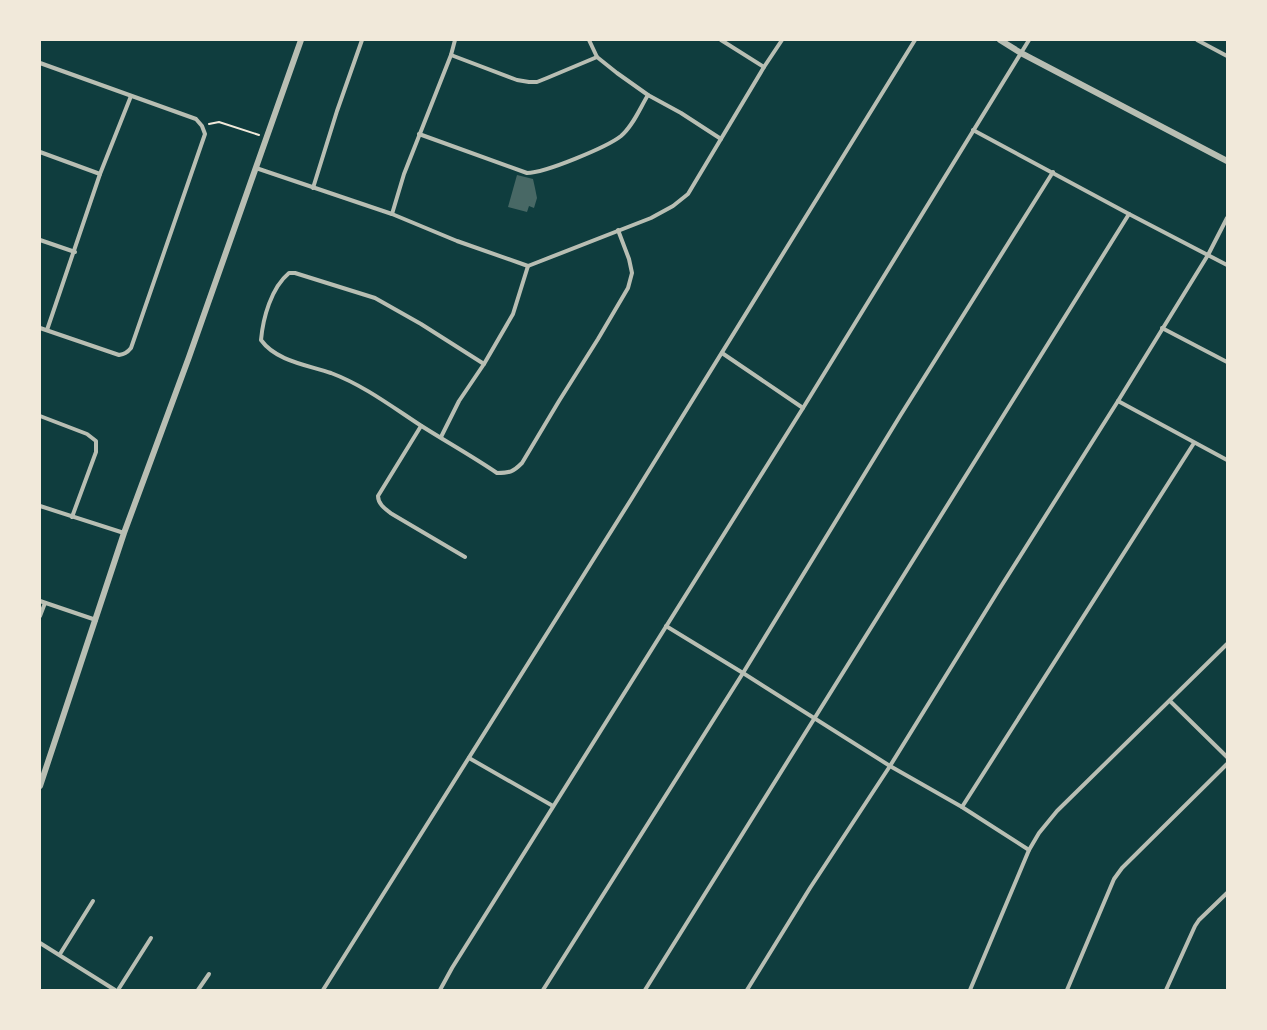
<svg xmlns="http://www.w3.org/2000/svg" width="1267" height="1030" font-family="'Exo 2',sans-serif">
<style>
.building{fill:#486865}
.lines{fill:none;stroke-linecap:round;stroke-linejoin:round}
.path{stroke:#f1e9da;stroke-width:2}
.minor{stroke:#b8beb3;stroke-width:4}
.tertiary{stroke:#b8beb3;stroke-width:6}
</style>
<rect width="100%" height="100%" fill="#0f3d3e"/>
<polygon class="building" points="517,175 533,179 535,188 537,198 534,208 529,206 527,212 508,207"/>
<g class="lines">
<polyline class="path" points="209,124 219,122 259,135"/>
<g class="minor">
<polyline points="589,40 597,57 617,73 648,95 681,113 721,139"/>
<polyline points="721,40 764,67"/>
<polyline points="1197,40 1227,56"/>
<polyline points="451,55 517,80 529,82 537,82 547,78 597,57"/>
<path d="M40,63L196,119L202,126L205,134L131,348C127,353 124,354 119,355L40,328"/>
<polyline points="973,130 1129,214 1227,265"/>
<path d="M419,134L527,173C545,173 607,147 621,136C633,126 640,108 648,95"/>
<polyline points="40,152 100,174"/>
<polyline points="256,168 392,214 457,241 528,266 651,218 673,206 688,194 764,67 782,40"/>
<polyline points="313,188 337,111 362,40"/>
<polyline points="392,214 404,174 451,55 455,40"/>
<polyline points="40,240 75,252"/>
<polyline points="1162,328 1227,362"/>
<polyline points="47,330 100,174 131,96"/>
<polyline points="722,353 803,408"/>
<path d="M484,364L421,324L375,298L295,273H289C271,288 263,318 261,340C276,361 307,365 331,373C363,385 391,406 420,425C445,441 472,456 497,473C510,473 513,472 522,463L559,401L598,339L628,288L632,273L629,259L618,230"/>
<polyline points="1118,401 1227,460"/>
<polyline points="40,416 87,434 96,441 96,452 72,517"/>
<path d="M421,426L378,496C378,505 387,510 392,514L465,557"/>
<polyline points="441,437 459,401 484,364 513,314 528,266"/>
<polyline points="40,506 124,533"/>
<polyline points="40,601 96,620"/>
<polyline points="40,616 45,603"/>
<polyline points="666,626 743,673 890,766 962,807 1029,850"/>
<polyline points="1170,701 1227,757"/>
<polyline points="469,758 553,806"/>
<polyline points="962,807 1194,443"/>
<polyline points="40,943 115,990"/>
<polyline points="60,954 93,901"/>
<polyline points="118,990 151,938"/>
<polyline points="198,990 209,974"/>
<polyline points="323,990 632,498 915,40"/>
<polyline points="440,990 452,968 803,408 1029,40"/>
<polyline points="543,990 743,673 900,416 1053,172"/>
<polyline points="645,990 1129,214"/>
<polyline points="747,990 810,888 890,766 1000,588 1118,401 1208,255 1227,218"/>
<polyline points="970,990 1029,850 1039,833 1057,811 1227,644"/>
<polyline points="1067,990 1114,879 1122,868 1227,764"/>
<polyline points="1166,990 1195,926 1199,920 1227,893"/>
</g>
<g class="tertiary">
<polyline points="1000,40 1021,53 1227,161"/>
<polyline points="40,786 124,533 189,357 301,40"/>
</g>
</g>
<rect width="1267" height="1030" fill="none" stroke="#f1e9da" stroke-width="82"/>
</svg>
